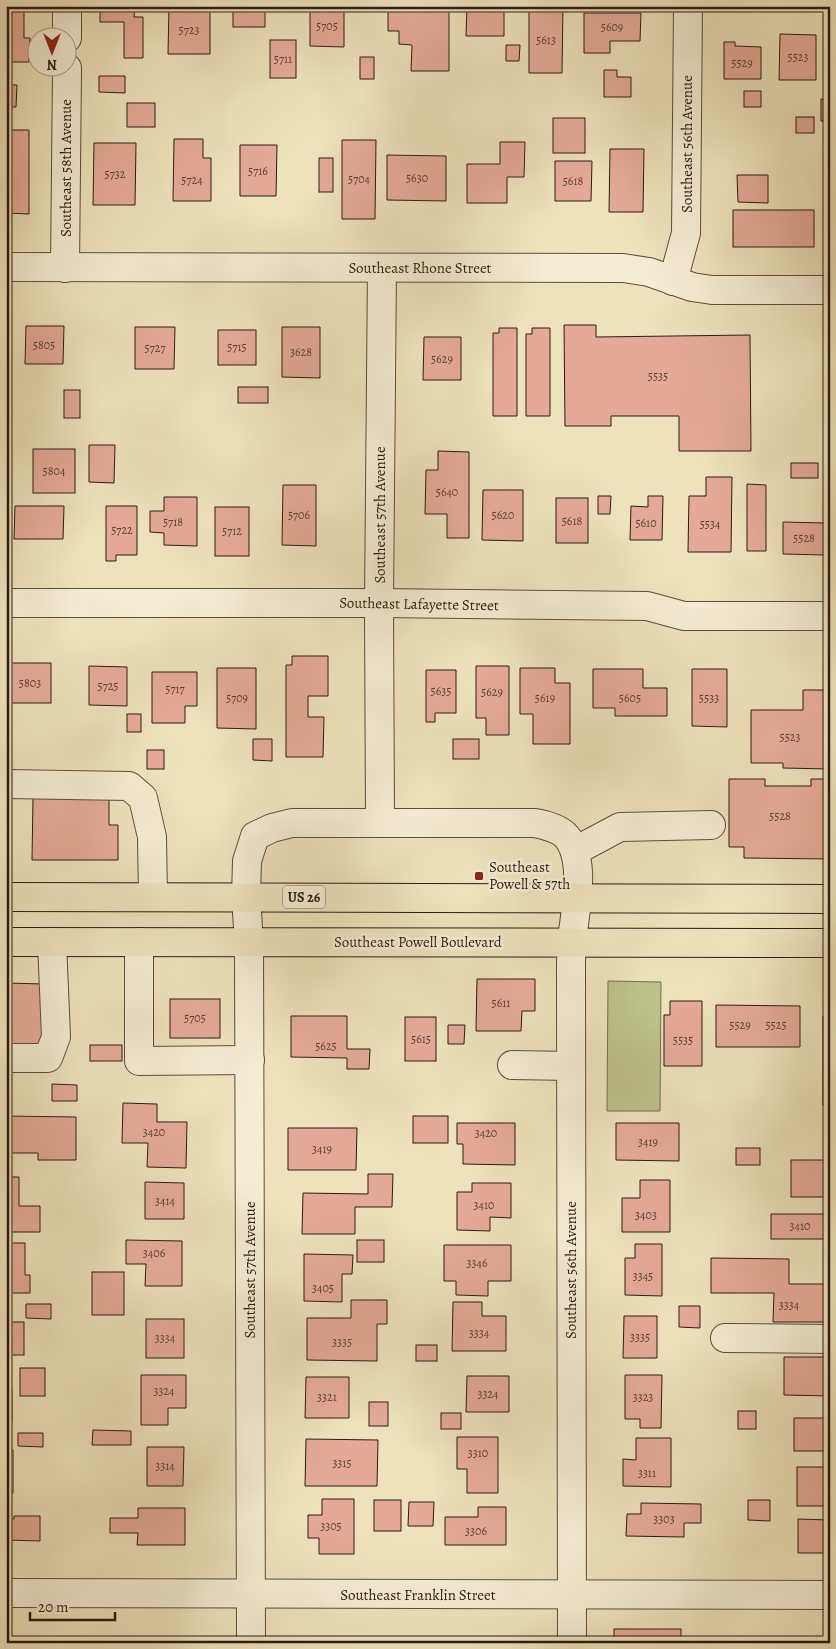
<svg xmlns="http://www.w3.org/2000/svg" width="836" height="1649" font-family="Alegreya,serif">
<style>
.green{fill:#bdc28d;stroke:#756e50}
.building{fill:#e5aa97;stroke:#2d1b12}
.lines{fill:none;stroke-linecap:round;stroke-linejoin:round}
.minor-casing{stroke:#5d4d3c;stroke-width:30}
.major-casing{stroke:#2d1b12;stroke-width:30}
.minor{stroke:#f4ecd3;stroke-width:28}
.major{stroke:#eee2bc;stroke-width:28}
.poi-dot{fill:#8f2418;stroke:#f4ecd3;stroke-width:2}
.labels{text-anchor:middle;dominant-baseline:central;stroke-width:5;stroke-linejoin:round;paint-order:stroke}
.number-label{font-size:12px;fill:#5b3f33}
.shield{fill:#f4ecd3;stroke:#695a4c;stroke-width:1}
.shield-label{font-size:14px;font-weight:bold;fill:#2d1b12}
.street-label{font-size:15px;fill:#2d1b12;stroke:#f4ecd3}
.poi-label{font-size:15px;fill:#2d1b12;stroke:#f4ecd3;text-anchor:start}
</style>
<rect width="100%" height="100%" fill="#eee2bc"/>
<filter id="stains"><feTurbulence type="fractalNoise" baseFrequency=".004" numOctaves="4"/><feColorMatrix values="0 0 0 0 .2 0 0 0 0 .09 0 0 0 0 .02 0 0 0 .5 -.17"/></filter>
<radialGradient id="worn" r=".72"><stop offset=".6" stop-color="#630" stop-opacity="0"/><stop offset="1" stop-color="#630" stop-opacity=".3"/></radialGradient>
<polygon class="green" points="608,981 661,982 660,1111 607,1111"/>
<g class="building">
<polygon points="100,6 135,6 134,17 143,17 143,58 124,58 124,22 100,22"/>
<polygon points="169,6 210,6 210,54 168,54"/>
<rect x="233" y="6" width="32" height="21"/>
<polygon points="310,6 344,6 344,47 310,46"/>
<polygon points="388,6 449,6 449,71 411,71 412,45 399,44 399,31 388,31"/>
<polygon points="467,6 504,6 504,36 466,36"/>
<polygon points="529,6 563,6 562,73 529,73"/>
<polygon points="6,8 24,8 24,38 30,38 29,62 6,62"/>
<polygon points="584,13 641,13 640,41 610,41 610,53 584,53"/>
<polygon points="780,34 816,35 816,80 779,80"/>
<rect x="270" y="40" width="26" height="38"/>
<polygon points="724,42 735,42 735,46 761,47 761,79 724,79"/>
<polygon points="506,45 520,45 519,61 506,61"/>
<rect x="360" y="57" width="14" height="22"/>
<polygon points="604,70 617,70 617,77 631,77 631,97 604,97"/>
<polygon points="99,76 125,76 125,93 99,92"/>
<polygon points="6,85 17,85 16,107 6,107"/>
<rect x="744" y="91" width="17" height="16"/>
<polygon points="821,99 830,100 830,121 821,121"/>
<rect x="127" y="103" width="28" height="24"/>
<rect x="796" y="117" width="18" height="16"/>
<rect x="553" y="118" width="32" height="35"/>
<polygon points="6,130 29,130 29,214 6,213"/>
<polygon points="174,139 203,139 203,158 211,158 211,201 173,201"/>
<polygon points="342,140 376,140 375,219 342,219"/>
<polygon points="500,142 525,142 524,177 507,177 507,203 467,203 467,164 500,164"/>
<polygon points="94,143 136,143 135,205 93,205"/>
<polygon points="240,145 277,145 276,196 240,196"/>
<polygon points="610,149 644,149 643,212 609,212"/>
<polygon points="387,155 446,156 446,201 387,200"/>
<rect x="319" y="158" width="14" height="34"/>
<polygon points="555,161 592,161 591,201 555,201"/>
<polygon points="737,175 768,175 768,203 738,202"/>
<rect x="733" y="210" width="81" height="37"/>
<polygon points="564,325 596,325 596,337 750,335 751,451 679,451 679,416 611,416 611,426 565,426"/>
<polygon points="26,326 64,326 63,364 25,364"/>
<polygon points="135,327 175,327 174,369 135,369"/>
<polygon points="282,327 320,327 320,378 282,377"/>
<polygon points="499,328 517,328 517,416 493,416 493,333 499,333"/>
<polygon points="532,328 550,328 550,416 526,416 526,334 532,334"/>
<rect x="218" y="330" width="38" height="35"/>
<polygon points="424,337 461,337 461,380 423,380"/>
<rect x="238" y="387" width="30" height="16"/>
<rect x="64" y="390" width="16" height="28"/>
<polygon points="89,445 115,445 114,483 89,482"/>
<rect x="33" y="449" width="42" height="44"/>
<polygon points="438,451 469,452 469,538 447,538 447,514 425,514 426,470 438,470"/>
<rect x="791" y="463" width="27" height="15"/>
<polygon points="706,477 732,477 731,552 688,552 689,496 706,496"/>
<polygon points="747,484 766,485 766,551 747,551"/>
<polygon points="283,485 316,485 316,546 282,545"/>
<polygon points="483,490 523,490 523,541 482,540"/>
<polygon points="598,496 611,496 610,514 598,514"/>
<polygon points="648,496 663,496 662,540 630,540 631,506 648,507"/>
<polygon points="164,497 197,497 197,546 164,545 164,533 150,532 150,511 164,511"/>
<rect x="556" y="498" width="32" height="45"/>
<polygon points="15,506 64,506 63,539 14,539"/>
<polygon points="106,506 137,506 137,555 116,555 116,561 106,561"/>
<rect x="215" y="507" width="34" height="49"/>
<polygon points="783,522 825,523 825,555 783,554"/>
<polygon points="292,656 328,656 328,696 308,696 308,717 324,717 323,757 286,757 286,665 292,665"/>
<rect x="9" y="663" width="42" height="40"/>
<polygon points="89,666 127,667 127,706 89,705"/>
<polygon points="476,666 509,666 509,735 486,735 486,718 476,718"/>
<polygon points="217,668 256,668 256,729 217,728"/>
<polygon points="520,668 555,668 555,683 570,683 570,744 533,744 533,714 520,714"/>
<polygon points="593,669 643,669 643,688 667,688 667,716 615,716 615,708 593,708"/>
<polygon points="692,669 727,669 727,727 692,726"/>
<polygon points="426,670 456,670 456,713 435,713 435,722 426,722"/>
<polygon points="152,672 197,672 197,706 185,706 185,723 152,723"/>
<polygon points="803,690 829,690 829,769 783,768 783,763 751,763 751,710 803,710"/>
<rect x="127" y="714" width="14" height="18"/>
<polygon points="253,739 272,739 272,761 253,760"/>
<rect x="453" y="739" width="26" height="20"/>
<rect x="147" y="750" width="17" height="19"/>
<polygon points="729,779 765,779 765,786 811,786 811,779 830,779 830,859 744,858 744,847 729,847"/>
<polygon points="33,798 109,799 109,825 118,825 118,860 32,860"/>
<polygon points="477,979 535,979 535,1011 522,1011 521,1031 476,1031"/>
<polygon points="6,983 44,984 44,1047 6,1047"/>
<rect x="170" y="999" width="50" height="39"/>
<polygon points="670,1001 702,1001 702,1066 664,1066 664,1015 670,1015"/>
<polygon points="716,1005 800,1006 800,1047 716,1047"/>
<polygon points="291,1016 347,1016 347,1049 370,1049 369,1069 347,1069 347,1058 291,1057"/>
<rect x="405" y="1017" width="31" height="44"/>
<rect x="823" y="1017" width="7" height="88"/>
<polygon points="448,1025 465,1025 464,1044 448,1044"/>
<rect x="90" y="1045" width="32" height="16"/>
<polygon points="52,1084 77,1085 77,1101 52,1101"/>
<polygon points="123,1103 157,1104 157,1122 187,1122 186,1168 147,1167 148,1143 122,1143"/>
<polygon points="6,1116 76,1117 76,1160 38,1160 38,1153 6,1153"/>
<rect x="413" y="1116" width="35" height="27"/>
<polygon points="457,1123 515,1123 515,1165 463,1164 463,1144 457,1144"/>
<polygon points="616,1123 679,1123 679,1161 616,1160"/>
<polygon points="288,1128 357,1128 356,1170 288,1170"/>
<rect x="736" y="1148" width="24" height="17"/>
<rect x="791" y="1160" width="39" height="37"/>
<polygon points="368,1174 393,1174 392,1207 355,1207 355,1234 302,1234 303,1193 368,1194"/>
<polygon points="6,1177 19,1177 19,1206 40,1206 40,1232 6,1232"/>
<polygon points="640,1180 670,1180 670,1232 622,1232 622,1198 640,1198"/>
<polygon points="145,1182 184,1183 184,1219 145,1219"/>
<polygon points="472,1183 511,1183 511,1218 490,1217 490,1231 457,1230 457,1192 472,1192"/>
<rect x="771" y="1214" width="59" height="25"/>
<polygon points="126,1240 182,1241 182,1286 145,1286 146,1264 126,1264"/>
<rect x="357" y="1240" width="27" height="22"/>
<polygon points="6,1243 25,1243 25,1275 30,1275 30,1293 6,1293"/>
<polygon points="635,1244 662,1244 662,1296 625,1295 625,1258 635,1258"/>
<polygon points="444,1245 511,1245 511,1281 488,1281 488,1296 456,1295 456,1281 444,1281"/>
<polygon points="304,1254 353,1255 352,1274 342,1274 342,1302 304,1301"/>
<polygon points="711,1258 789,1259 789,1284 830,1284 830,1322 773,1322 774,1293 711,1293"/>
<rect x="92" y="1272" width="32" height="43"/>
<polygon points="351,1300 387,1300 387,1324 377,1324 377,1361 307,1360 307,1318 351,1318"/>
<polygon points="453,1302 482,1302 482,1316 506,1316 506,1351 452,1351"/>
<polygon points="26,1304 51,1304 51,1319 26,1318"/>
<polygon points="679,1306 700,1306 700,1328 679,1327"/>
<polygon points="624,1316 657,1316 657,1358 623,1358"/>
<rect x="146" y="1319" width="38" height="39"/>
<rect x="6" y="1322" width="18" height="33"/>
<rect x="416" y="1345" width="21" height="16"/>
<polygon points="784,1357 830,1357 830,1396 784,1395"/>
<rect x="20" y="1368" width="25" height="28"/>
<polygon points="141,1375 186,1375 186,1408 168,1408 168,1425 141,1425"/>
<polygon points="625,1375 662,1375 661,1428 640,1428 640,1419 625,1419"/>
<polygon points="467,1376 509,1376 509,1412 466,1412"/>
<polygon points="306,1377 349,1377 349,1418 305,1418"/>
<rect x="6" y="1389" width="6" height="32"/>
<rect x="369" y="1402" width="19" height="24"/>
<rect x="738" y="1411" width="18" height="18"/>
<rect x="441" y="1413" width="20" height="16"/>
<rect x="794" y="1418" width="36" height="33"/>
<polygon points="93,1430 131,1431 131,1445 92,1445"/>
<polygon points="18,1433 43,1433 43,1447 18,1446"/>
<polygon points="457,1437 498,1437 498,1493 467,1493 467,1469 457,1469"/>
<polygon points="636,1438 671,1438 671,1487 623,1486 623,1459 636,1460"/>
<polygon points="306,1439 378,1440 377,1486 305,1486"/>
<polygon points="147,1447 184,1447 183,1486 147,1486"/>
<rect x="6" y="1450" width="7" height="43"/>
<rect x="797" y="1467" width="33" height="39"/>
<polygon points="322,1499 354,1499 354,1554 319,1554 319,1538 308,1538 308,1515 322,1515"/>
<rect x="374" y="1500" width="27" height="31"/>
<polygon points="748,1500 770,1500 770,1521 748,1520"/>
<polygon points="409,1502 434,1502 433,1526 408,1526"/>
<polygon points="641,1503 701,1504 701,1523 684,1523 684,1537 626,1536 627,1514 641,1514"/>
<polygon points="478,1507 506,1507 506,1545 445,1545 445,1517 478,1517"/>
<polygon points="138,1508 185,1508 185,1545 137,1545 138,1533 110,1533 110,1518 138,1518"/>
<polygon points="14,1516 40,1516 40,1541 6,1540 6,1519 14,1519"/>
<polygon points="798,1519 830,1520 830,1553 798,1553"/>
<rect x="614" y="1629" width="67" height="14"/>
<polygon points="309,1639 350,1639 350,1643 308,1643"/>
<rect x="6" y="1641" width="25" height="2"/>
<rect x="407" y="1641" width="17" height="2"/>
<rect x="137" y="1642" width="40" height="1"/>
</g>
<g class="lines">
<defs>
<g id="minor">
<polyline points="67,38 67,6"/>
<polyline points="6,267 623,268 649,272 692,287 712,290 830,290"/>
<polyline points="65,268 67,68"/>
<polyline points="673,281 686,233 688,6"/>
<polyline points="6,603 379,603 647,606 684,616 830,616"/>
<polyline points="6,784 129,786 143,798 152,837 153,897"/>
<polyline points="380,823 379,603 382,268"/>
<polyline points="575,851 620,827 711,825"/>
<polyline points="139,942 139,1061 250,1060"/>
<polyline points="6,1058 48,1058 56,1037 52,942"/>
<polyline points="512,1065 571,1066"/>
<polyline points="725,1338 830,1339"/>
<polyline points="6,1593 830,1595"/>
<path d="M251,1643L249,943L246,897L247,861L255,836L272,828L292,823H535C545,825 555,827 564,834C588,856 575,911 572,940C571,950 571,960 571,971L572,1643"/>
</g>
<g id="major">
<polyline points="6,897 830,899"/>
<polyline points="6,942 830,943"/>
</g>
</defs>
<use href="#minor" class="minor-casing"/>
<use href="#major" class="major-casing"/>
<use href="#minor" class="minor"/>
<use href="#major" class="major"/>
</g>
<rect class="poi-dot" x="474" y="871" width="10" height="10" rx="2.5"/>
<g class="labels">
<g class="number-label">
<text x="327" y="26">5705</text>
<text x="612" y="27">5609</text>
<text x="189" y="30">5723</text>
<text x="546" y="40">5613</text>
<text x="798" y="57">5523</text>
<text x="283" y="59">5711</text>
<text x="742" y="63">5529</text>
<text x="258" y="171">5716</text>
<text x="115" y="174">5732</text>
<text x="417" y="178">5630</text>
<text x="359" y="179">5704</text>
<text x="192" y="180">5724</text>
<text x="573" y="181">5618</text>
<text x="44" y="345">5805</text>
<text x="237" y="347">5715</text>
<text x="155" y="348">5727</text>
<text x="301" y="352">3628</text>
<text x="442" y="359">5629</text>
<text x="658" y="376">5535</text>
<text x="54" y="471">5804</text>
<text x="447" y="492">5640</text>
<text x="299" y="515">5706</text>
<text x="503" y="515">5620</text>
<text x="572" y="521">5618</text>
<text x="173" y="522">5718</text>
<text x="646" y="523">5610</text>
<text x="710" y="524">5534</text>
<text x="122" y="530">5722</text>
<text x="232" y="531">5712</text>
<text x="804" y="538">5528</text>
<text x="30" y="683">5803</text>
<text x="108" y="686">5725</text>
<text x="175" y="689">5717</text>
<text x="441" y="691">5635</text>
<text x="492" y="692">5629</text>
<text x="237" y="698">5709</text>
<text x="545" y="698">5619</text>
<text x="630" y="698">5605</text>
<text x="709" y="698">5533</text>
<text x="790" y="737">5523</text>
<text x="780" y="816">5528</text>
<text x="501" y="1003">5611</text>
<text x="195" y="1018">5705</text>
<text x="740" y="1025">5529</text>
<text x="776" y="1025">5525</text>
<text x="421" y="1039">5615</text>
<text x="683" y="1040">5535</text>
<text x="326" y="1046">5625</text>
<text x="154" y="1132">3420</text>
<text x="486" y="1133">3420</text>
<text x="648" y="1142">3419</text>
<text x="322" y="1149">3419</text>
<text x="165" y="1201">3414</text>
<text x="484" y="1205">3410</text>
<text x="646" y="1215">3403</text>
<text x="800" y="1226">3410</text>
<text x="154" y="1253">3406</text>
<text x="477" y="1263">3346</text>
<text x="643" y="1276">3345</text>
<text x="323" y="1288">3405</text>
<text x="789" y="1305">3334</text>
<text x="479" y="1333">3334</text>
<text x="640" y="1337">3335</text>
<text x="165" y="1338">3334</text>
<text x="342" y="1342">3335</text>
<text x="164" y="1391">3324</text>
<text x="488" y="1394">3324</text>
<text x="327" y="1397">3321</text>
<text x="643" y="1397">3323</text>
<text x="478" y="1453">3310</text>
<text x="342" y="1463">3315</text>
<text x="165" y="1466">3314</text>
<text x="647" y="1473">3311</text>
<text x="664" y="1519">3303</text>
<text x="331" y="1526">3305</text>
<text x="476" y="1531">3306</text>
</g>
<rect class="shield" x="283" y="885.5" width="42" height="23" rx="4"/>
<g class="shield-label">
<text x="304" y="897">US 26</text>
</g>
<g class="street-label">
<text transform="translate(687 144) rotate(-90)">Southeast 56th Avenue</text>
<text transform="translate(66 168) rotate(-90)">Southeast 58th Avenue</text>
<text x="420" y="268">Southeast Rhone Street</text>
<text transform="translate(380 515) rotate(-90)">Southeast 57th Avenue</text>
<text transform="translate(419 604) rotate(1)">Southeast Lafayette Street</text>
<text x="418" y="942">Southeast Powell Boulevard</text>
<text transform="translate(250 1270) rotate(-90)">Southeast 57th Avenue</text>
<text transform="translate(571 1270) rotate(-90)">Southeast 56th Avenue</text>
<text x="418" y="1595">Southeast Franklin Street</text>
</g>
<g class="poi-label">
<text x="489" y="867">Southeast<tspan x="489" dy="17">Powell &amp; 57th</tspan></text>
</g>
</g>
<rect width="836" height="1649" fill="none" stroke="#eee2bc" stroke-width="25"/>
<rect x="8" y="8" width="821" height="1634" fill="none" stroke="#2d1b12" stroke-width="2.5"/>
<rect x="12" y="12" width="811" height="1624" fill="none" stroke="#2d1b12"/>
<g transform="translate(52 52) rotate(180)"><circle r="24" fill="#f4ecd3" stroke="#a49886"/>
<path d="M0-4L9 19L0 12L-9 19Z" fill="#8f2418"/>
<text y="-8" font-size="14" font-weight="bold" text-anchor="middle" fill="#2d1b12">N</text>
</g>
<path d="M30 1612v8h85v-8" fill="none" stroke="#2d1b12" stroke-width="2.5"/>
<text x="38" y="1612" font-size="15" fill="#2d1b12" stroke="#f4ecd3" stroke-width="4" paint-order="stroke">20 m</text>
<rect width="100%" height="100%" filter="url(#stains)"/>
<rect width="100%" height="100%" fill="url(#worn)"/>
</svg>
